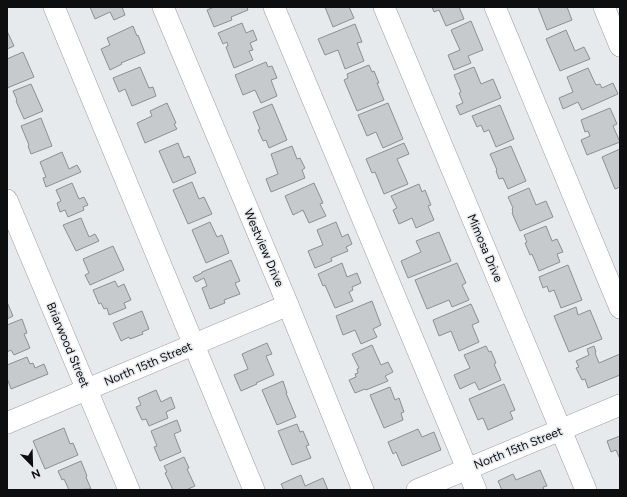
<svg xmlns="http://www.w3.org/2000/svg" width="627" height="497" font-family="Figtree,sans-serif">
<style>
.building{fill:#c6cacd;stroke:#8d9093}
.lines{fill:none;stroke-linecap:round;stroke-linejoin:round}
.minor-casing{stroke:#9b9ea2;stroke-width:22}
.minor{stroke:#fff;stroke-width:21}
.labels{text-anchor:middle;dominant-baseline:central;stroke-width:3;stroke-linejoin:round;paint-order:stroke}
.street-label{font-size:12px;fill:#0d0e0f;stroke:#e6eaed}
</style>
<rect width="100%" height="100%" fill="#e6eaed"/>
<g class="building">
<polygon points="90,7 122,7 125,15 114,20 110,12 95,19"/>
<polygon points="214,7 247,7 248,10 231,17 232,20 214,27 207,10"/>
<polygon points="325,7 349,7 354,18 333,27"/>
<polygon points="432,7 459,7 464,19 446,26 439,10 434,12"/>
<polygon points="538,7 567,7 572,20 547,30"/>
<polygon points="471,21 483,50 468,56 471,63 454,70 448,55 460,50 451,30"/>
<polygon points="242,23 246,33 253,30 257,40 250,43 253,50 249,51 253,60 234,68 226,47 228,46 227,42 223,44 218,33"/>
<polygon points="355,24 362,42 357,43 364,61 345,69 338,50 325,55 318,39"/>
<polygon points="133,26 137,36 138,35 145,53 121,63 122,64 110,70 101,49 110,45 107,38"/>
<polygon points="566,30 575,51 584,47 590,59 560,71 546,39"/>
<polygon points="7,31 14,46 7,49"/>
<polygon points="23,52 34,77 7,88 7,59"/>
<polygon points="266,62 268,67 272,66 277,78 271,80 277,96 261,103 255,90 243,95 235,75"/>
<polygon points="369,65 372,72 374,71 379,83 377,83 384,100 357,111 344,80 348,78 347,74"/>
<polygon points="140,67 149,88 153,87 156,96 132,106 125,89 119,92 113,78"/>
<polygon points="474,67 481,84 493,79 501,98 460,115 456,106 463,103 459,93 461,92 454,75"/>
<polygon points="588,68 596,85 600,84 602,88 613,83 618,94 582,110 578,102 563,109 559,98 573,92 567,77"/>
<polygon points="31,84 43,111 24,119 16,101 17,100 13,91"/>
<polygon points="167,103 176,123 174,124 177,129 145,143 137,123 152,116 150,111"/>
<polygon points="388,103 403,139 383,148 376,132 367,136 358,115"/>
<polygon points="272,104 287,140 269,148 266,140 263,141 258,130 260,129 253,112"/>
<polygon points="500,105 514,139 496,147 489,130 484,132 481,125 477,127 472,116"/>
<polygon points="610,108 617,124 613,126 620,142 587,155 581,140 590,136 588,131 585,132 581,120"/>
<polygon points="41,118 52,146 31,154 28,146 29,145 21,126"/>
<polygon points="178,143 184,158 189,156 196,173 173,183 159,151"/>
<polygon points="404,143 409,154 397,159 408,184 384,194 375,172 372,173 366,159"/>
<polygon points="292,146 297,159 300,158 305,168 302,170 305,178 271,192 266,179 278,174 271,154"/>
<polygon points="511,146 526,181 508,189 503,178 499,179 496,171 497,170 490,154"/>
<polygon points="620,149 620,187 615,189 602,157"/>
<polygon points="62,152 69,169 77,165 81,172 46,187 43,178 46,177 40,162"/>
<polygon points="192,182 199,199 204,197 212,214 188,224 173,190"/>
<polygon points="72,183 79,199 84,197 88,205 83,207 84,210 68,217 65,210 60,212 57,203 61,201 56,190"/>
<polygon points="314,183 323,203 320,204 326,216 309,223 303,210 293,215 285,196"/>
<polygon points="419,184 422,192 425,190 431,205 428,206 434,220 416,228 412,218 399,224 393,210 397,208 391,196"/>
<polygon points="529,188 536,205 546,201 553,217 520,231 512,213 513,212 512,209 513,208 508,197"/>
<polygon points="81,218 89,237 95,234 99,241 76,251 63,225"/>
<polygon points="210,222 217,237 222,235 229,253 206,263 192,230"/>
<polygon points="336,222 342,237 348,234 352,244 346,247 348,251 331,258 332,261 315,268 308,251 323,245 317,230"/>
<polygon points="546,226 552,241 557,239 563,252 557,254 560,262 539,271 532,254 530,255 525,243 527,242 524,235"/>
<polygon points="439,232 451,261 408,278 401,261 421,252 416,241"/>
<polygon points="113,246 124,270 90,285 85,275 89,273 83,259"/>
<polygon points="231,260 240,281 235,283 240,294 224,300 225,303 210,309 202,288 207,286 204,278 196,282 193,277 202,273 202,272"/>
<polygon points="342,263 347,277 357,273 361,283 352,287 353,290 349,292 353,301 335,308 325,285 323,286 318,274"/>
<polygon points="457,263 466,283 462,285 469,300 452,307 449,300 427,309 415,280"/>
<polygon points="568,265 582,300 561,308 554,290 549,292 547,286 543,288 539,277"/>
<polygon points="115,281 118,287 124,284 131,300 124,303 126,308 109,315 107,308 104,309 101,303 99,304 93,290"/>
<polygon points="372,301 381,325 373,329 377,337 361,344 355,330 343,335 336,316"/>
<polygon points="7,302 13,316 7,319"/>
<polygon points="471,304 479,322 472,325 479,342 459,351 451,331 439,336 433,320"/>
<polygon points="576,307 578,315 590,310 602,339 569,352 554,316"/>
<polygon points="142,311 149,329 142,332 143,334 130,339 129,337 121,341 113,323"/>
<polygon points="22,319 27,333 24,334 30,348 14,355 11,350 7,352 7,325"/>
<polygon points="267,343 272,354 266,356 274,375 256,383 257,384 241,391 234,375 248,369 242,354"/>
<polygon points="372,345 381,365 388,362 393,372 385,376 388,381 366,390 365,389 355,393 349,380 356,377 355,374 358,373 357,369 359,368 352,354"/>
<polygon points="486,346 489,352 491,351 496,363 494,364 501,380 479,390 475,382 460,389 454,375 470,368 464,355"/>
<polygon points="594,346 596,352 595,353 599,363 620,354 620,375 588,388 585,379 582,380 576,368 579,367 576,361 589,355 587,349"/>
<polygon points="27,357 30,364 33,363 35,368 44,364 48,374 11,389 7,378 7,365"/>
<polygon points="283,381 287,393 286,393 296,417 277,425 262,390"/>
<polygon points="504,384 515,410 510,412 513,419 488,430 483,418 478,420 469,399"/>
<polygon points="390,387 395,400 399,398 404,412 401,413 403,420 384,428 370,395"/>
<polygon points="156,390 161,402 171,397 175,408 166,412 168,418 149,426 146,419 142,420 136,407 141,405 138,398"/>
<polygon points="177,420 181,431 174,434 181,452 160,461 154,447 157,446 151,431"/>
<polygon points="297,424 300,432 303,431 309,445 306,446 311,458 292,465 278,431"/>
<polygon points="64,428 70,444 73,443 78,455 45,469 33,441"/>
<polygon points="418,429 422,437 434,432 441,450 402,466 396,452 393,454 388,442"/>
<polygon points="620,436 620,459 616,450 611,452 607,441"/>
<polygon points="184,457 189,468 187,469 195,486 186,490 173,490 165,473 167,472 164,466"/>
<polygon points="81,461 87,476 86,477 91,489 69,490 64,479 62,480 58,471"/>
<polygon points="540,470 547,486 543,487 544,490 502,490 498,481 513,474 516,480"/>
<polygon points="301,475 305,486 323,478 328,490 284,490 281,484"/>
</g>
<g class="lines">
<defs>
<g id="minor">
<polyline points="54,7 254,490"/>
<polyline points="163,7 288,305 363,490"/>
<polyline points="274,7 476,490"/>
<polyline points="384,7 586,490"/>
<polyline points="495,7 620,308"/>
<polyline points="604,7 620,46"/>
<polyline points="7,200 129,490"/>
<polyline points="7,423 288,305"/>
<polyline points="417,490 620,405"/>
</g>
</defs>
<use href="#minor" class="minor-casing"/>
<use href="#minor" class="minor"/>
</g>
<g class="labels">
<g class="street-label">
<text transform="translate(264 248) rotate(67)">Westview Drive</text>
<text transform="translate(485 248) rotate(67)">Mimosa Drive</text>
<text transform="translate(68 345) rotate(67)">Briarwood Street</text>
<text transform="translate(148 364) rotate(-23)">North 15th Street</text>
<text transform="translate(518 448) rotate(-22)">North 15th Street</text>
</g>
</g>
<rect width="627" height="497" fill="none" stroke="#0d0e0f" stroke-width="16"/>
<g transform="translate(32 465) rotate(157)" stroke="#e6eaed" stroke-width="3" paint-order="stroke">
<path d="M0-3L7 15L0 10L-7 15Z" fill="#0d0e0f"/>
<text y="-6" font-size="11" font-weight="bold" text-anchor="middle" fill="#0d0e0f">N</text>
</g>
</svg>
